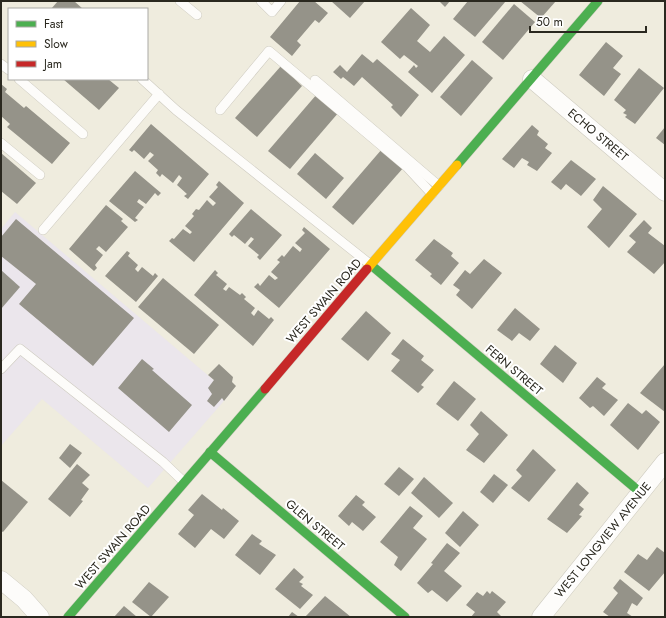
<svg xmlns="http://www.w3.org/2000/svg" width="666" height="618" font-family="Jost,sans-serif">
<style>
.commercial{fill:#ebe6ec}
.building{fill:#959389}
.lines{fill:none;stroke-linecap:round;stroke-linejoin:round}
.lane-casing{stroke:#cdcabf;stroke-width:10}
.street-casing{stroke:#cdcabf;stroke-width:19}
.fast-casing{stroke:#cdcabf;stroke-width:10}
.slow-casing{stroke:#cdcabf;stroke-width:10}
.jam-casing{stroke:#cdcabf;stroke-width:10}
.lane{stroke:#fdfcfa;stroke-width:9}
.street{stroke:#fdfcfa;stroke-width:18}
.fast{stroke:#4caf50;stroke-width:9}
.slow{stroke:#ffc107;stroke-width:9}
.jam{stroke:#c62828;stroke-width:9}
.labels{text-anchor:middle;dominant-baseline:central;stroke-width:4;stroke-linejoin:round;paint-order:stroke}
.street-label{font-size:12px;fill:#2a281f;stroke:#fff}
</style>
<rect width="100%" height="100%" fill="#efecde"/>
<polygon class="commercial" points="15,212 230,394 148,488 42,399 1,446 1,229"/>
<g class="building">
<polygon points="58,1 74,1 83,9 51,9"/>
<polygon points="300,1 314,1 328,13 319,23 315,20 297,41 301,45 292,56 270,37"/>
<polygon points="331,1 365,1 350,18"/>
<polygon points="439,1 450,1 445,7"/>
<polygon points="468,1 506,1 475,37 453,19"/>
<polygon points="520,1 556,1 541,18"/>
<polygon points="514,4 535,22 503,60 482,42"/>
<polygon points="411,8 430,25 417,41 430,52 444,36 465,55 432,93 408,72 414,65 416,68 418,66 404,55 400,59 381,42"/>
<polygon points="606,42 623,56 613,68 621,74 604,96 579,75"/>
<polygon points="362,54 373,63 377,59 419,95 401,117 391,107 393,105 362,77 354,86 343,77 341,79 333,72 340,65 347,72"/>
<polygon points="472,60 493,78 461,116 440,97"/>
<polygon points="281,66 302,86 257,137 235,118"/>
<polygon points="639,68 664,88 635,124 625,117 627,115 623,113 626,110 614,100"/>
<polygon points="63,79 108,79 119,88 99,110"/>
<polygon points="1,84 7,89 5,92 24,108 26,106 70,143 52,164 7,127 10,124 1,116"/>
<polygon points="317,94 339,112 290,169 268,151"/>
<polygon points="151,124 209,174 188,199 184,196 187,194 177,185 182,178 179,175 173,183 162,174 160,177 156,173 158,170 148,161 154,155 150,152 144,159 134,150 132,152 129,150"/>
<polygon points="532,125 539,131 537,135 548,144 545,148 552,153 537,171 527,165 529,162 522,158 514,168 502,159"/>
<polygon points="665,127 665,145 656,138"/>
<polygon points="382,149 404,167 353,225 332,207"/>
<polygon points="1,153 36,183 17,204 1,191"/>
<polygon points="315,153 344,178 326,199 297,174"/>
<polygon points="571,160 596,179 581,196 566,184 561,190 551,182"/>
<polygon points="135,171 161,193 158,196 155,193 146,204 139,199 137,202 144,207 135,218 138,220 135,222 109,201"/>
<polygon points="219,181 244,203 194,262 169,241 172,238 174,239 183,229 190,234 192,232 185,226 194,216 192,214 196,209 199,210 207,200 213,206 216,203 209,197 218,187 216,185"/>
<polygon points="603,186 637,214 609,248 587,227 602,209 593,200"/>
<polygon points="106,205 123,219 121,221 128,227 106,252 99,246 96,249 103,255 95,265 97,268 94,271 69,249"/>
<polygon points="251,209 282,235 260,260 257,257 259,255 248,246 254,239 251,237 245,244 234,235 232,237 229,234"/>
<polygon points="16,219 134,318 93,366 19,304 36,284 1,256 1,237"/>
<polygon points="644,220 652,228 648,233 665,246 665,262 654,274 627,252 636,242 629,236"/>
<polygon points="304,227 330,249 279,308 254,287 258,283 260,286 269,275 275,280 278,278 271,272 280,262 277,260 282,255 284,257 293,246 300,252 302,249 295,243 305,233 302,230"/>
<polygon points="434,239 453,253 451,256 459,263 441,285 430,276 432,274 415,260"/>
<polygon points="127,251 130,253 128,256 138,265 135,269 138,272 142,267 153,276 155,273 158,276 136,302 105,276"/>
<polygon points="484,259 502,273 472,309 456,295 460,290 453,285 465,270 470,274"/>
<polygon points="1,270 20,287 1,309"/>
<polygon points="215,270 218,273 216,275 227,284 223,289 226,291 229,287 240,295 242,293 246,297 244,299 255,308 251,313 254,316 258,310 269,319 271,317 274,320 253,346 194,295"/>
<polygon points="163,278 219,325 194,354 138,307"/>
<polygon points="515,308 540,329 530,341 519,333 512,341 497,330"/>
<polygon points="366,311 391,333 368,361 341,339"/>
<polygon points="403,339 424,356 421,360 434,370 421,385 424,387 418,393 391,371 400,360 391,354"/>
<polygon points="555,345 577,363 563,383 540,364"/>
<polygon points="142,359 154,369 152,370 192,405 169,432 118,388"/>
<polygon points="219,364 233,377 232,382 236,386 224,401 222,398 214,407 207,401 212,394 208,388 214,380 208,375"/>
<polygon points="665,364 665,412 640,393"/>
<polygon points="597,377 606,384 602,388 618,400 604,416 593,406 590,408 579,398"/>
<polygon points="454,381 476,399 458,421 436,404"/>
<polygon points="628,403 642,414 646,410 660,422 638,450 610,425"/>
<polygon points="481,411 508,435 484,463 466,450 479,434 470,425"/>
<polygon points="70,444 82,453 70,468 59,458"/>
<polygon points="533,449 556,470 529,502 511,488 522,476 516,470"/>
<polygon points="77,464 90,475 82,483 89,489 81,500 83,501 70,517 48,499"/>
<polygon points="399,467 414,479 399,496 384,484"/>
<polygon points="494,474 508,485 493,503 480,492"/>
<polygon points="424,477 453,503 439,518 411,493"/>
<polygon points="1,480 28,502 3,532 1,531"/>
<polygon points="577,482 589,493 579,505 584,509 579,515 582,516 567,533 547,519"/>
<polygon points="202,494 222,510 223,508 239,521 224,539 211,529 195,548 178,534 194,515 188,510"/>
<polygon points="356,495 365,502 362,505 376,517 363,531 352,522 349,526 338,516"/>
<polygon points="410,506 423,516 413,528 427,539 401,571 394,565 398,557 380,542"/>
<polygon points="463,511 479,525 460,547 445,533"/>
<polygon points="252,534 262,541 259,544 276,555 260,575 235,555"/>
<polygon points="447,543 460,553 444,571 462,586 447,602 432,590 428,593 417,583 433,564 431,563"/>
<polygon points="657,547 665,553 665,572 649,591 624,572 638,554 647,560"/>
<polygon points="294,568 304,577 299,582 303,584 301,586 313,595 300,609 275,589"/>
<polygon points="620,579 643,598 637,606 632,603 627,613 633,617 610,617 603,612 618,593 613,588"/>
<polygon points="149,582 169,597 151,617 132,602"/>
<polygon points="487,591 490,594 492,591 506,602 497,612 502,617 471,617 475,612 466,605 477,592 483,596"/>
<polygon points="325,596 351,617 305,617"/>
<polygon points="124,606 137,617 114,617"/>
<polygon points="292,612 299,617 288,617"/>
</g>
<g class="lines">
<defs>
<g id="lane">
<polyline points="180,1 197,15"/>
<polyline points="261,1 272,12 281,1"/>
<polyline points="1,64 9,70"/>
<polyline points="19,79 83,134"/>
<polyline points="142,79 176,110 371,265"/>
<polyline points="315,80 439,186"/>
<polyline points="220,110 269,51 407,167 432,194"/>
<polyline points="1,143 40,175"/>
<polyline points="43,230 159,94"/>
<polyline points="1,369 20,349 163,462 184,482"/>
</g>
<g id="street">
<polyline points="532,79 665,192"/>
<polyline points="1,580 24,599 40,617"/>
<polyline points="541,617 665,462"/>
</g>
<g id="fast">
<polyline points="457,165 598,1"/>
<polyline points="371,265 641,493"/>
<polyline points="210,452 405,617"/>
<polyline points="68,617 265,389"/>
</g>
<polyline id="slow" points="367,269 457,165"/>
<polyline id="jam" points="265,389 367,269"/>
</defs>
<use href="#lane" class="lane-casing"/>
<use href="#street" class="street-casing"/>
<use href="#fast" class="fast-casing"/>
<use href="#slow" class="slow-casing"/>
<use href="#jam" class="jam-casing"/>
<use href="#lane" class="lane"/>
<use href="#street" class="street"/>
<use href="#fast" class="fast"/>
<use href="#slow" class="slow"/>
<use href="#jam" class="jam"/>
</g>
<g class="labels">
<g class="street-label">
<text transform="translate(598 135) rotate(40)">ECHO STREET</text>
<text transform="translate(324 301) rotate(-49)">WEST SWAIN ROAD</text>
<text transform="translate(514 370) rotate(40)">FERN STREET</text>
<text transform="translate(315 525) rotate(40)">GLEN STREET</text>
<text transform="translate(603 540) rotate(-51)">WEST LONGVIEW AVENUE</text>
<text transform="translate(113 547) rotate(-49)">WEST SWAIN ROAD</text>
</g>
</g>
<rect width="666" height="618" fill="none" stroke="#2a281f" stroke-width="4"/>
<rect x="8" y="8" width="140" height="72" fill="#ffffff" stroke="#aaa9a5"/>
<rect x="16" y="21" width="20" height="6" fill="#4caf50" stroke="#aaa9a5"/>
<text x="44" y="28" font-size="12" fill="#2a281f">Fast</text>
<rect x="16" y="41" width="20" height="6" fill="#ffc107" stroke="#aaa9a5"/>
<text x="44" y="48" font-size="12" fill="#2a281f">Slow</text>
<rect x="16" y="61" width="20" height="6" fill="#c62828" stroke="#aaa9a5"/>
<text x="44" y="68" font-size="12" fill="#2a281f">Jam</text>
<path d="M530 26v6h116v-6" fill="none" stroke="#2a281f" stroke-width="2"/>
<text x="536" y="26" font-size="12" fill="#2a281f" stroke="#ffffff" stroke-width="3" paint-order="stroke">50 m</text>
</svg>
